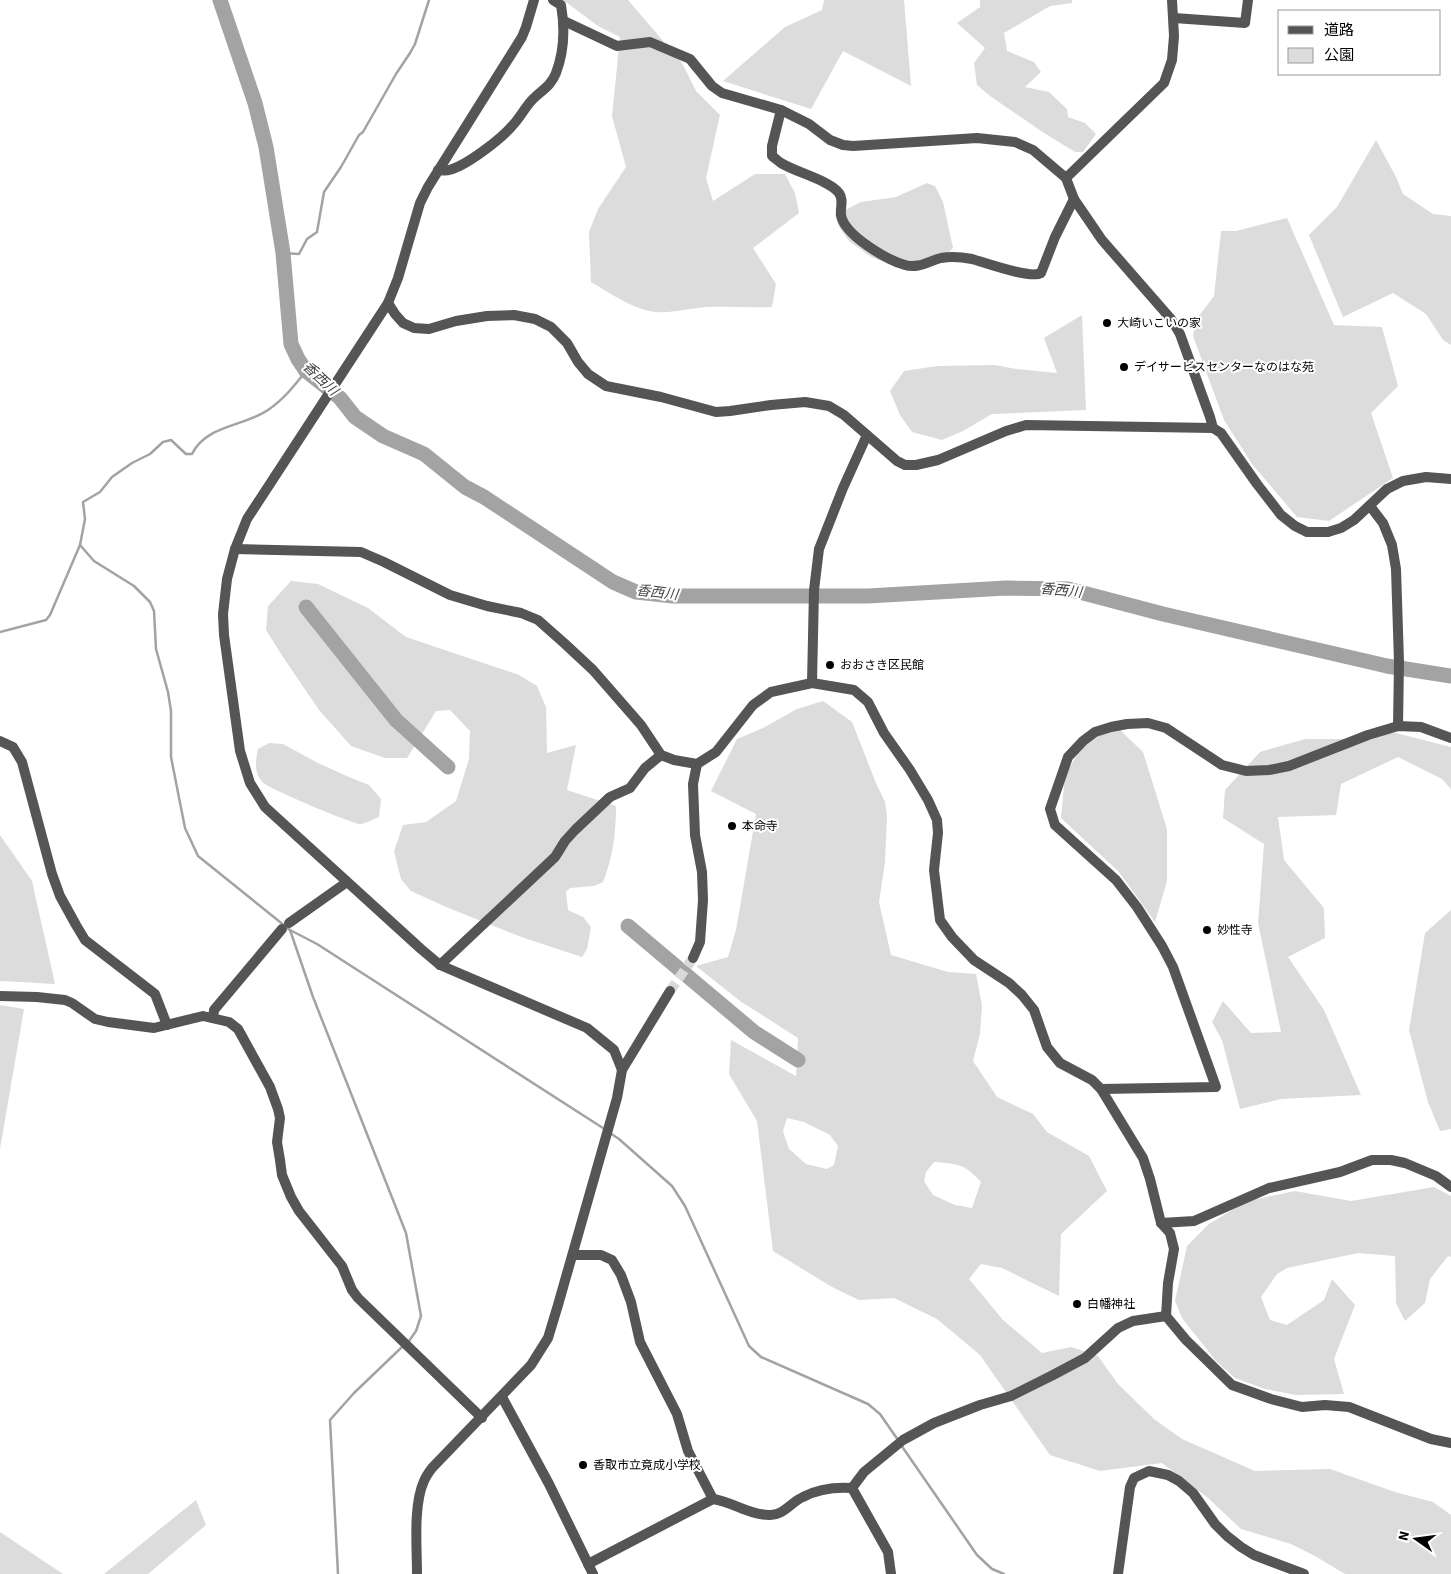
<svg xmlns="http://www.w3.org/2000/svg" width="1451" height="1574" font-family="'Source Sans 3','Noto Sans JP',sans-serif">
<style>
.green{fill:#dcdcdc;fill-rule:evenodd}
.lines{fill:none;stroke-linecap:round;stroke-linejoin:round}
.stream{stroke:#a3a3a3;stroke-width:2.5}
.river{stroke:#a3a3a3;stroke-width:15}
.minor-tunnel{stroke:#d9d9d9;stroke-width:10;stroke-dasharray:10 5;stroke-linecap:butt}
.minor{stroke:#555;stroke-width:10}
.poi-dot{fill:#000;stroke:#fff;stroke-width:2}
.labels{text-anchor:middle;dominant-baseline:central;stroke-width:4;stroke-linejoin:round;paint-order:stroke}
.poi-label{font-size:12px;fill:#000;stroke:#fff;text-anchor:start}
.water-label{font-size:14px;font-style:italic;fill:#444;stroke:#fff}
</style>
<rect width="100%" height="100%" fill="#fff"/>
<g class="green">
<path d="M563,0H628L682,63L696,91L720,115L706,178L713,201L755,174H785L795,193L799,213L753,248L776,284L772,307C750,308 729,306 707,307C688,308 668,315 649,311C628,306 610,293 591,282L589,232L598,209L626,167L612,116L620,37L598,26Z"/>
<polygon points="824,0 904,0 911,86 843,51 811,109 723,81 785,27 822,10"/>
<polygon points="980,0 1072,0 1072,3 1050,6 1004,33 1007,51 1034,62 1041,72 1025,87 1049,92 1067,109 1068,117 1085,123 1096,134 1083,152 1075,152 1044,133 990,96 977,85 974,63 985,48 957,23 980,7"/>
<polygon points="1376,140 1396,177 1403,194 1433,214 1451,216 1451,345 1443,340 1426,314 1393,293 1343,317 1309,235 1337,207"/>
<polygon points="927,183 935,186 943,202 953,248 940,262 904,269 871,257 849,241 839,227 835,215 861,202 896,197"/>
<polygon points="1287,218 1334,325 1382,327 1398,386 1371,413 1393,478 1329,521 1297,517 1252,464 1224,420 1193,336 1195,321 1214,296 1221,231 1236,231"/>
<polygon points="1082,315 1086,410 992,414 963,431 942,440 912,432 900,415 890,391 904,371 937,366 995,365 1016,369 1057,373 1044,338"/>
<path d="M291,581L318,584L368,608L406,637L519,675L537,686L546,707L547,753L576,745L567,790L616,806C616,832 613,857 603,882L594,886L570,888L566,892L568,910L583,917L591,927L587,949L582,957L524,938L446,907L411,891L401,879L394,851L403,825L426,822L456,801L469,759L470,731L450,710L436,711L407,758H385L351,746L319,710L283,657L266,630L268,606Z"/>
<path d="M823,701L852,722L876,783L885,802L887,817L885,862L879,902L891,955L948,972L976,974L982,1005L980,1034L973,1061L997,1097L1033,1114L1047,1132L1089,1156L1107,1191L1061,1234L1059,1296L1002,1268L981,1264L969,1279L1003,1320L1042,1353L1071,1347L1098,1356L1118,1384L1154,1419L1182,1439L1255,1471L1330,1469L1395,1492L1433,1502L1451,1515V1574H1345L1315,1556L1291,1544L1241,1529L1208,1498L1162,1463L1100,1471L1050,1455L980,1355L937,1319L894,1298L859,1300L832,1287L773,1251L757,1121L729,1074L731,1040L796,1076L798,1038L740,1001L696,966L728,957L736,930L756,814L711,791L737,739L763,728L797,709ZM787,1118L804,1122L830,1135L838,1146L834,1165L827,1169L806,1164L789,1149L783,1131ZM934,1162C960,1164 964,1164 981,1182L972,1208L955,1205L933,1195L924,1181L926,1172Z"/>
<polygon points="1118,728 1143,752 1167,829 1167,881 1155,922 1119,872 1061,818 1065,775 1087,738"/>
<polygon points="1388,731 1451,747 1451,789 1442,779 1398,757 1341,784 1336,815 1278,817 1284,860 1324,908 1325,938 1288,957 1324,1010 1361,1095 1281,1099 1240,1109 1222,1040 1212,1022 1223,1001 1251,1033 1281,1032 1258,923 1264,844 1223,818 1225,790 1260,752 1305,739 1354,739"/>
<path d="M269,743L283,744L318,763L349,777L369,785L381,799L379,817C374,819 367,823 361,824C354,825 273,790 265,784C254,776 255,762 258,749Z"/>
<polygon points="0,835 32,881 55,984 0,981"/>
<polygon points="1451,910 1451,1129 1440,1131 1428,1102 1409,1030 1425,933"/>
<polygon points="0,1005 24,1009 0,1149"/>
<polygon points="1434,1187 1451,1196 1451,1257 1448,1256 1430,1279 1425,1303 1405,1321 1396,1303 1395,1256 1358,1253 1287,1268 1277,1274 1261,1297 1270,1320 1287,1325 1324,1300 1332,1279 1355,1305 1334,1359 1344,1394 1296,1395 1265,1389 1235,1378 1216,1361 1182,1318 1175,1301 1187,1246 1209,1224 1247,1201 1295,1191 1351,1201"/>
<polygon points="196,1500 206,1525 148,1574 104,1574"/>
<polygon points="0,1532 63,1574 0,1574"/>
</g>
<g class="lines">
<g class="stream">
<polyline points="283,253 299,254 307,239 317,232 324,192 341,167 359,135 363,132 396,74 410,53 415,44 429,0"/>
<polyline points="80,545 94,561 134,586 150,602 154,611 156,649 168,692 171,711 171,757 185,828 198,856 290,930 317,944 606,1130"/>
<path d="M0,632L46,620L50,615L80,545L85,519L83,502L100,492L112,477L132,463L150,454L163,442L171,440L186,454H192C206,425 243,427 268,410C283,400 295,385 306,371"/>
<polyline points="290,930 313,997 406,1233 421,1316 416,1331 409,1341"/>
<polyline points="610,1133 619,1139 672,1186 685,1206 749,1346 761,1357 868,1404 880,1414 898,1440"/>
<polyline points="901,1445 977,1555 992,1569 1004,1574"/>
<polyline points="338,1574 330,1420 354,1393 403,1346"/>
</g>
<g class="river">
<polyline points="220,0 255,103 266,147 283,253 291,344 298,359 306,371 340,398 355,417 383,436 424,454 465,487 484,497 613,582 636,592 673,596 868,596 1006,588 1068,589 1163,614 1387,666 1451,676"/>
<polyline points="306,607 396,720 448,767"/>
<polyline points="628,926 754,1032 798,1060"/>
</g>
<polyline class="minor-tunnel" points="670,991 693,958"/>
<g class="minor">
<polyline points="534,0 526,27 522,37 428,187 420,203 398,278 388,303 247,519 235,549 227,579 223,614 224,635 240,751 250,783 265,807 421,949 440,965 587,1028 614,1050 622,1070"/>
<polyline points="1174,18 1245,23 1248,0"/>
<polyline points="564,21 617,46 650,42 690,59 712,86 722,93 781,110 809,124 830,140 843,145 853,146 977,138 1015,142 1033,150 1066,178 1074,199 1102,240 1171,319 1180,334 1210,417 1213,428"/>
<path d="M781,110L772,146V156C775,158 778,161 781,163C795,172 829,180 839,193C844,200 840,207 841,215C844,235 887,260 905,265C918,269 929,261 941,258C951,256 962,257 972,259C986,263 1030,279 1041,273L1055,237L1074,199"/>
<path d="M438,170C441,170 446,171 449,170C466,166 501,139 512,126C520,118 525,107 533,99C542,90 551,86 556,73C564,52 565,28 561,5L553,0"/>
<polyline points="1066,178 1164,83 1172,60 1174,36 1172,0"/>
<polyline points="388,303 395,314 403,323 414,328 429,329 456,321 487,316 514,315 535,319 551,327 567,343 578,362 588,374 606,386 661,397 716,412 730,411 771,405 805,402 829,406 844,415 897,461 905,465 916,465 938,460 1006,431 1026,425 1213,428 1221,433 1257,484 1281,515 1295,526 1307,532 1328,532 1341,528 1354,520 1387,489 1403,481 1426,477 1451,479"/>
<polyline points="1370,506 1383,523 1392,545 1396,569 1399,662 1398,726"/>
<polyline points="235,549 361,552 384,562 450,595 487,606 521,613 538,620 564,643 593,670 641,725 661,755 674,760 697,764 716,752 753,705 771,692 812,683 854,690 868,702 884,733 910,770 928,800 937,820 938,833 934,870 940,920 952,937 974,960 1009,983 1022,995 1034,1010 1047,1047 1060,1063 1092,1080 1101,1089 1143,1158 1150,1179 1161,1223 1170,1233 1174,1249 1168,1283 1166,1316 1186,1340 1232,1385 1271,1399 1302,1407 1325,1405 1349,1407 1431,1439 1451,1443"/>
<polyline points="812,683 814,590 819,549 843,488 867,435"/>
<polyline points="0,741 13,747 22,762 52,874 60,896 76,925 85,940 155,994 167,1025"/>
<polyline points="289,923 347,882"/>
<polyline points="693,958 700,942 703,900 702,872 695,835 693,784 697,764"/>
<polyline points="440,965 555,857 565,841 575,830 610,797 630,788 645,768 661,755"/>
<polyline points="0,996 37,997 65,1000 72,1003 95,1019 108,1022 154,1028 203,1016 229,1022 238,1029 270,1087 278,1109 280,1118 277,1142 280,1160 282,1175 291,1197 299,1211 342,1266 352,1290 358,1298 482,1418"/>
<polyline points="213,1018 214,1010 282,929"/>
<polyline points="1101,1089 1216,1087 1173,967 1162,946 1137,907 1116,880 1055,825 1050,809 1068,757 1083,741 1095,732 1111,727 1127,724 1148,723 1166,728 1222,765 1246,771 1269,770 1289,766 1368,735 1398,726 1421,727 1451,738"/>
<polyline points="1161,1223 1194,1221 1269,1188 1340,1172 1372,1160 1391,1160 1405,1163 1436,1176 1451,1187"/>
<polyline points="573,1255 601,1255 612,1260 621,1275 631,1302 640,1342 677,1414 688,1451 713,1499"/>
<polyline points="502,1397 549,1484 593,1574"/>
<polyline points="852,1488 864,1472 903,1440 934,1423 980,1405 1011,1396 1053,1375 1085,1358 1118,1328 1133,1321 1166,1316"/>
<polyline points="852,1488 888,1552 891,1574"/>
<path d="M588,1564L713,1499C733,1502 749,1515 769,1515C783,1516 791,1502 803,1497C818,1489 835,1487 852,1488"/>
<path d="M417,1574C417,1547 413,1505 424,1481C426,1476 429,1472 432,1468L531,1365L548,1338L558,1305L617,1098L622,1070L670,991"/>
<polyline points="1118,1574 1130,1487 1134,1478 1149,1471 1168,1475 1179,1481 1193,1493 1215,1524 1227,1536 1241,1547 1254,1555 1304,1574"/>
</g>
</g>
<g class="poi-dot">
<circle cx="1107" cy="323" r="5"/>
<circle cx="1124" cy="367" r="5"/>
<circle cx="830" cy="665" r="5"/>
<circle cx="732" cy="826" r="5"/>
<circle cx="1207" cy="930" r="5"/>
<circle cx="1077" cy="1304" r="5"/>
<circle cx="583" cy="1465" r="5"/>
</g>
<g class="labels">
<g class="poi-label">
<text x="1117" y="323">大崎いこいの家</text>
<text x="1134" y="367">デイサービスセンターなのはな苑</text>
<text x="840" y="665">おおさき区民館</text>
<text x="742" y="826">本命寺</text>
<text x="1217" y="930">妙性寺</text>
<text x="1087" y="1304">白幡神社</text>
<text x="593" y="1465">香取市立竟成小学校</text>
</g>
<g class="water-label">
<text transform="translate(320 379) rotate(43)">香西川</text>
<text transform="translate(1061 591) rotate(6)">香西川</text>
<text transform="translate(657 593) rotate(7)">香西川</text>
</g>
</g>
<rect x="1278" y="10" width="162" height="65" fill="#ffffff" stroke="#999999"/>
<rect x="1288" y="26" width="25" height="8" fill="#555555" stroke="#999999"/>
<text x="1324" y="35" font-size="15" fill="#000000">道路</text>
<rect x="1288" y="48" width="25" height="15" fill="#dcdcdc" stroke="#999999"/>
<text x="1324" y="60" font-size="15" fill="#000000">公園</text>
<g transform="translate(1416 1539) rotate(284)" stroke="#ffffff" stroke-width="4" paint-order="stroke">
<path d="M0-4L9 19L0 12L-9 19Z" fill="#000000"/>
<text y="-8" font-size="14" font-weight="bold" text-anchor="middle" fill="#000000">N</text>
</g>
</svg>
